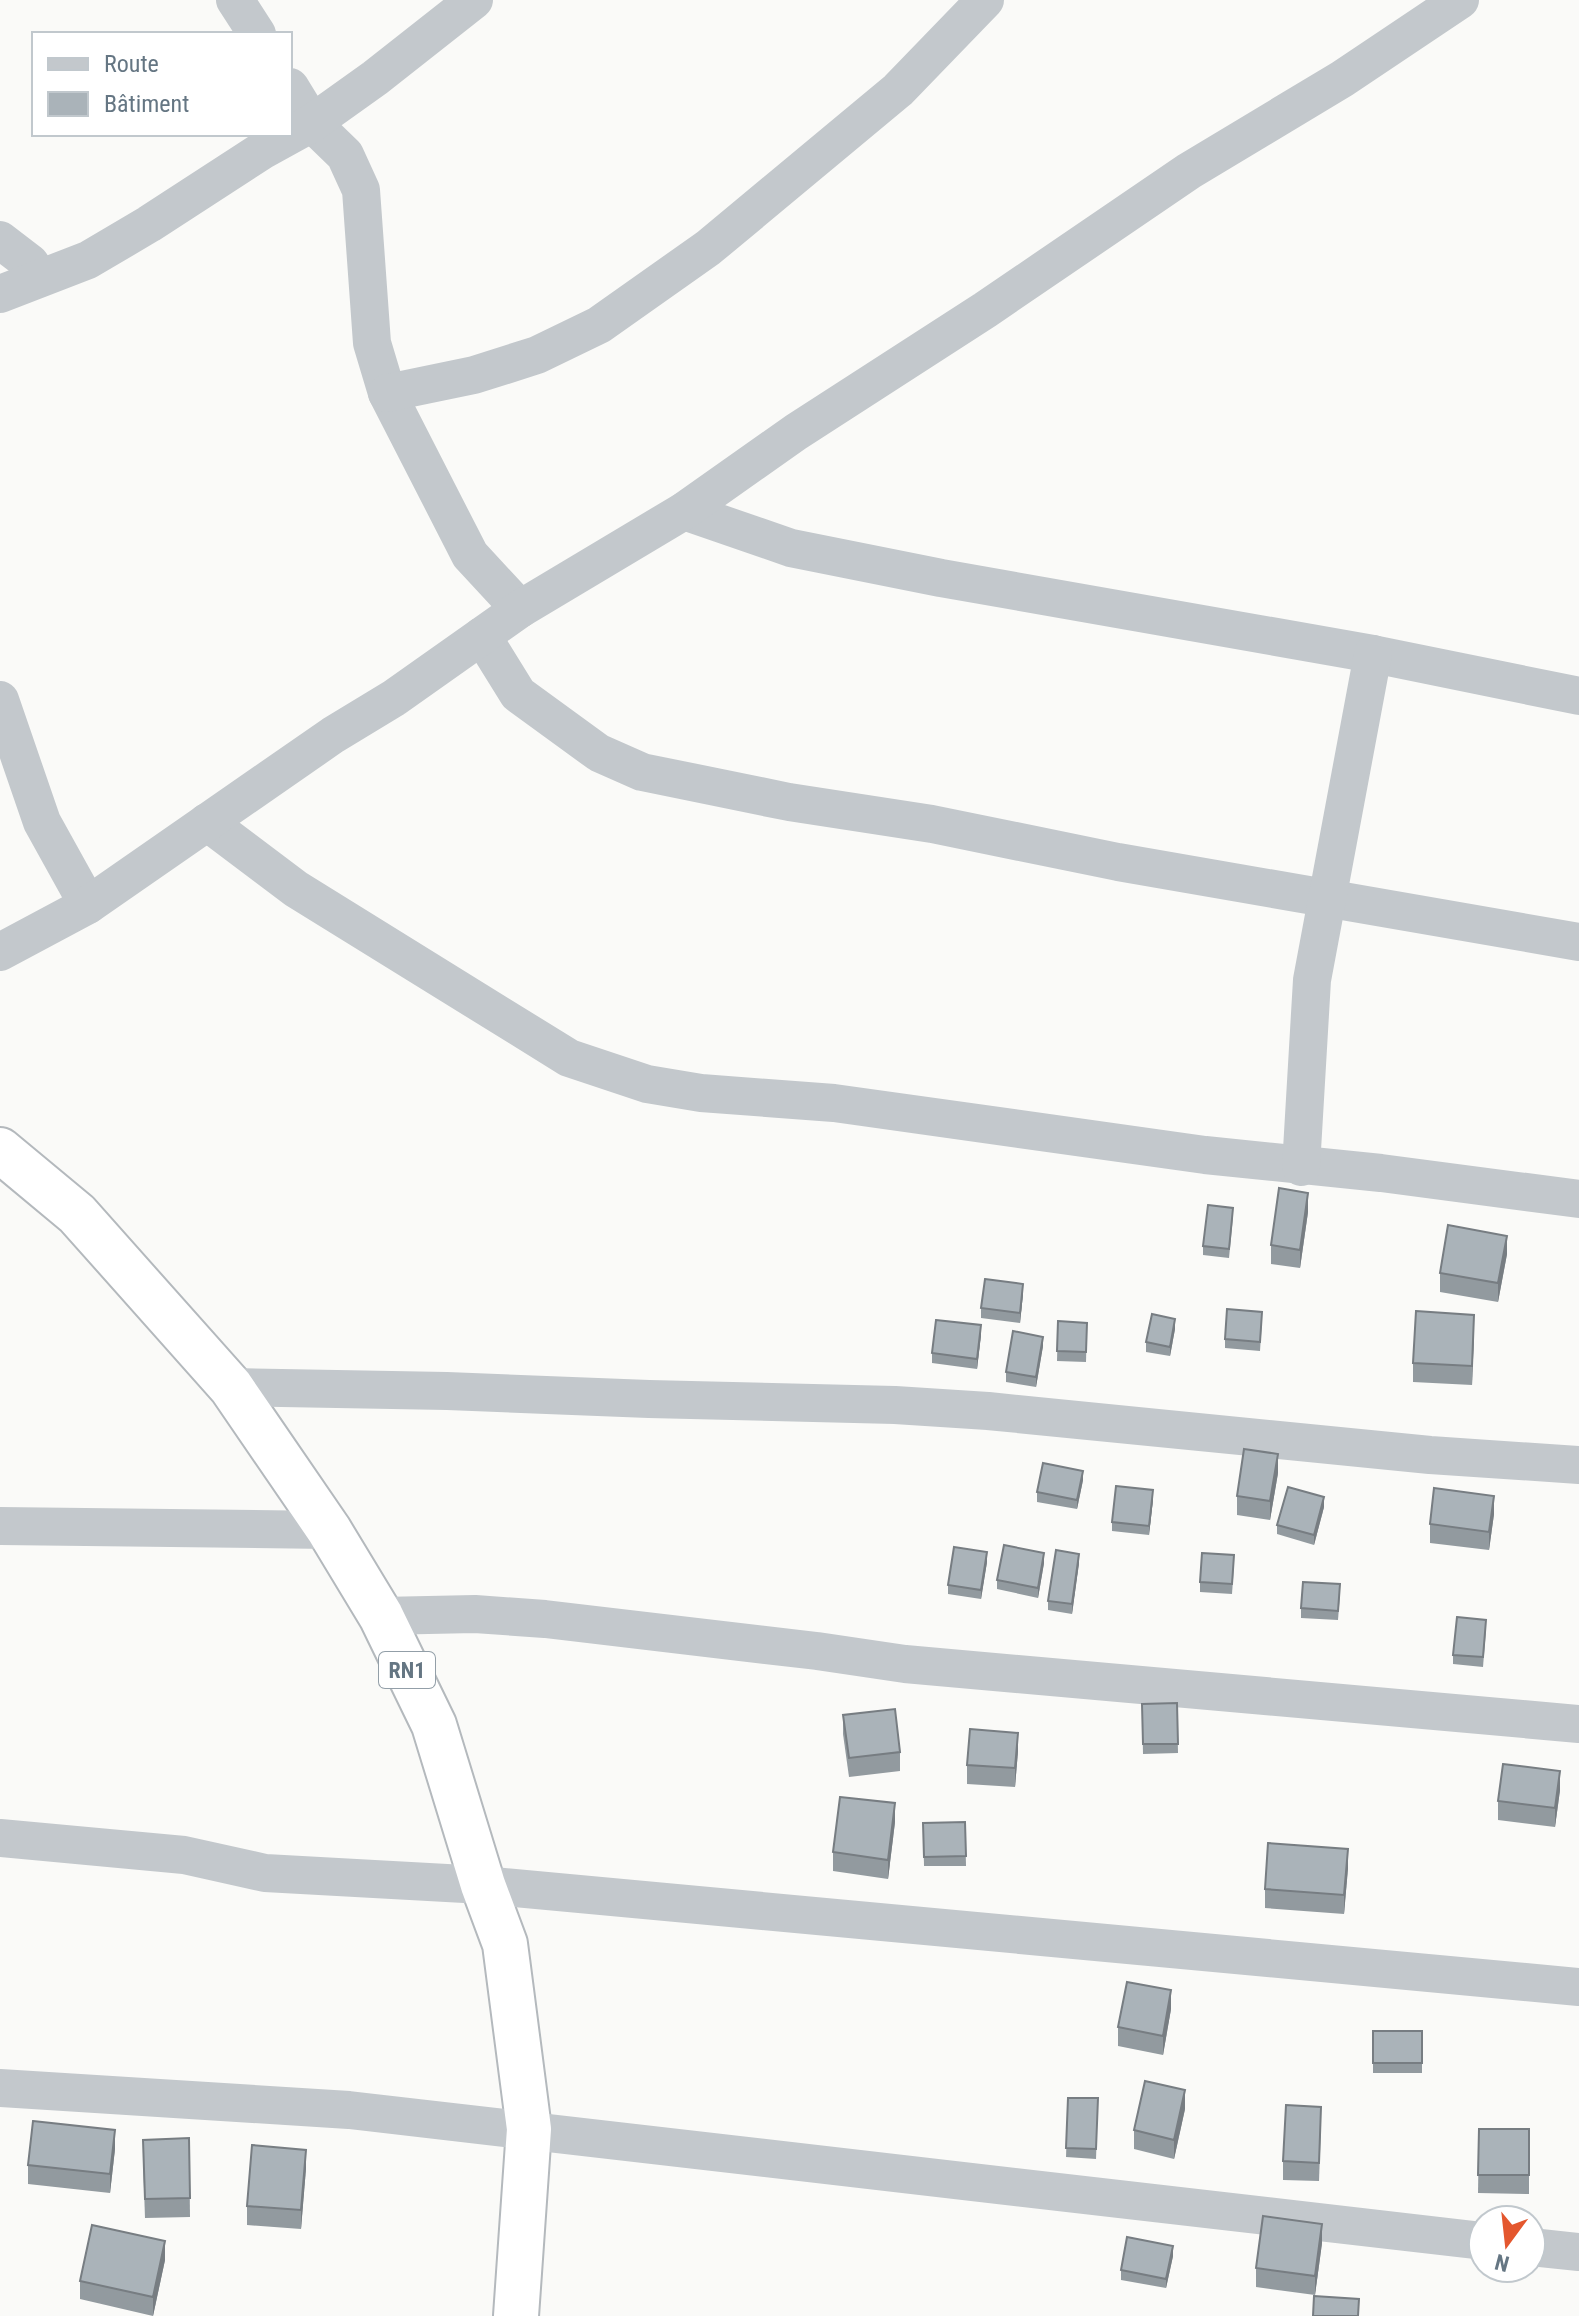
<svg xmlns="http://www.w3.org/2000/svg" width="1579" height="2316" font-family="'Roboto Condensed',sans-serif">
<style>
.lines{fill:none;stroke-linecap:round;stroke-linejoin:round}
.trunk-casing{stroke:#b4b9bd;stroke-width:48}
.minor{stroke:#c3c8cc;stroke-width:38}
.trunk{stroke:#fff;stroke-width:44}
.wall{fill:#929a9f}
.shaded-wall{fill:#777d82}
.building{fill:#aab3b9;stroke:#777d82;stroke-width:2}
.labels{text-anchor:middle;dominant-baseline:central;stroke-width:8;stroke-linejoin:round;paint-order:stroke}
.shield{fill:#fff;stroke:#939fa8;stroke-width:2}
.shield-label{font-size:22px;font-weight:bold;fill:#657683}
</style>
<rect width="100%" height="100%" fill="#fafaf8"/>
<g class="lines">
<defs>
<polyline id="trunk" points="0,1150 77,1214 231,1387 329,1530 381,1616 434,1725 483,1885 505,1944 529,2129 516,2316"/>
</defs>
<use href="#trunk" class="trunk-casing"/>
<g class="minor">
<polyline points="235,0 257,34"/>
<polyline points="290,87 312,123 345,155 361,190 372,343 387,393 470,555 520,609"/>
<polyline points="0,240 30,263 40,278"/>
<polyline points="0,294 88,260 149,224 263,150 312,123 375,78 474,0"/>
<polyline points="387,393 474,375 537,355 599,325 708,248 898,90 985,0"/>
<polyline points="684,511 791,548 941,578 1373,654 1579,696"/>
<polyline points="482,636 518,694 599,753 642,772 789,802 932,824 1118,862 1579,942"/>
<polyline points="0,700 42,822 88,905"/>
<polyline points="207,822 296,889 569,1058 647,1084 701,1093 834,1103 1205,1155 1381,1173 1579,1199"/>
<polyline points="0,952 88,905 333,735 394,698 520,609 684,511 796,432 985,310 1189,171 1342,79 1460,0"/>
<polyline points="1301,1167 1312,980 1373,654"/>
<polyline points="231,1387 447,1391 649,1399 895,1405 988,1411 1430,1455 1579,1465"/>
<polyline points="0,1526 329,1530"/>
<polyline points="381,1616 475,1614 545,1619 817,1651 905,1664 1579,1724"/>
<polyline points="0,1838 184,1855 265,1873 483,1885 1579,1987"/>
<polyline points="0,2088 349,2110 1483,2241"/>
<polyline points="1531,2247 1579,2252"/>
</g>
<use href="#trunk" class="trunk"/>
</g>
<g class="wall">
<polygon points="1308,1212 1300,1268 1271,1264 1271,1245"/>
<polygon points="1233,1217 1229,1258 1203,1255 1203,1246"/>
<polygon points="1507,1254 1498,1302 1440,1292 1440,1273"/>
<polygon points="1023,1294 1020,1323 981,1318 981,1308"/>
<polygon points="1058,1321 1087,1323 1086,1362 1057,1361"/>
<polygon points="1262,1321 1260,1351 1225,1348 1225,1339"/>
<polygon points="1175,1329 1170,1356 1146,1352 1146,1342"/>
<polygon points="1474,1333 1472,1385 1413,1382 1413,1363"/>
<polygon points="981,1335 977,1369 932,1363 932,1353"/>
<polygon points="1043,1346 1036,1387 1006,1382 1006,1372"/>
<polygon points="1278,1473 1270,1520 1237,1515 1237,1496"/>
<polygon points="1083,1480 1077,1509 1037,1502 1037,1492"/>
<polygon points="1153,1500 1149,1535 1112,1531 1112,1522"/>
<polygon points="1324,1507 1314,1545 1277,1534 1277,1525"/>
<polygon points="1494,1514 1489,1550 1430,1543 1430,1524"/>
<polygon points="987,1562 981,1599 948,1594 948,1585"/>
<polygon points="1044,1563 1038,1598 997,1589 997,1580"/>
<polygon points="1079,1563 1072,1614 1048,1610 1048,1601"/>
<polygon points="1234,1565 1232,1594 1200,1592 1200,1582"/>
<polygon points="1340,1594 1338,1620 1301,1618 1301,1608"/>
<polygon points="1486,1630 1483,1667 1453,1664 1453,1655"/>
<polygon points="1177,1703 1178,1753 1143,1754 1142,1704"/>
<polygon points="843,1715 900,1752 900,1771 849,1777 843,1734"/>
<polygon points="1018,1751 1015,1787 967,1784 967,1765"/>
<polygon points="1560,1790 1555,1827 1498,1820 1498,1801"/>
<polygon points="895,1822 888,1879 833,1871 833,1852"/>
<polygon points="965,1822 966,1866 924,1866 923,1823"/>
<polygon points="1348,1868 1344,1914 1265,1908 1265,1889"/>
<polygon points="1171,2009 1163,2055 1118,2046 1118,2027"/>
<rect x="1373" y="2031" width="49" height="42"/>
<polygon points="1068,2098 1098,2098 1096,2159 1066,2157"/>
<polygon points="1185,2109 1174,2159 1134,2149 1134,2130"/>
<polygon points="1321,2126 1319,2181 1283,2180 1283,2161"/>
<polygon points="1479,2129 1529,2129 1529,2194 1478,2193"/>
<polygon points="189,2138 190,2217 145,2218 143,2159"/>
<polygon points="115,2149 110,2193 28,2184 28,2165"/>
<polygon points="306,2168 301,2229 247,2225 247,2206"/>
<polygon points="1322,2243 1315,2295 1256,2287 1256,2268"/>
<polygon points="1173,2256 1166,2288 1121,2280 1121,2270"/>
<polygon points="165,2260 153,2316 80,2299 80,2281"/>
</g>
<g class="shaded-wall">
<polygon points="1308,1193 1308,1212 1300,1268 1300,1250"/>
<polygon points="1507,1236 1507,1254 1498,1302 1498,1283"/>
<polygon points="1023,1284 1023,1294 1020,1323 1020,1313"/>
<polygon points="1474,1315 1474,1333 1472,1385 1472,1366"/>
<polygon points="1175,1319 1175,1329 1170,1356 1170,1347"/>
<polygon points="981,1325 981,1335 977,1369 977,1359"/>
<polygon points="1043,1337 1043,1346 1036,1387 1036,1377"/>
<polygon points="1278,1454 1278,1473 1270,1520 1270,1501"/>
<polygon points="1083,1471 1083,1480 1077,1509 1077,1500"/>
<polygon points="1153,1490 1153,1500 1149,1535 1149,1526"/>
<polygon points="1494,1496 1494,1514 1489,1550 1489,1532"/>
<polygon points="1324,1497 1324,1507 1314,1545 1314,1535"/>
<polygon points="987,1552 987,1562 981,1599 981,1590"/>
<polygon points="1044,1553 1044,1563 1038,1598 1038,1588"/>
<polygon points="1079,1554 1079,1563 1072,1614 1072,1604"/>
<polygon points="1018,1733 1018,1751 1015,1787 1015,1768"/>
<polygon points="1560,1771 1560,1790 1555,1827 1555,1808"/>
<polygon points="895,1803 895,1822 888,1879 888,1860"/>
<polygon points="1348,1849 1348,1868 1344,1914 1344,1895"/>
<polygon points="1171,1990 1171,2009 1163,2055 1163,2036"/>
<polygon points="1185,2090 1185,2109 1174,2159 1174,2140"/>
<polygon points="115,2130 115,2149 110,2193 110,2174"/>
<polygon points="306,2150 306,2168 301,2229 301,2210"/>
<polygon points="1322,2224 1322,2243 1315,2295 1315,2276"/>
<polygon points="165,2241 165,2260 153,2316 153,2297"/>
<polygon points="1173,2246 1173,2256 1166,2288 1166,2279"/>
</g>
<g class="building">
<polygon points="1279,1188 1308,1193 1300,1250 1271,1245"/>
<polygon points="1208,1205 1233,1208 1229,1249 1203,1246"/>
<polygon points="1448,1225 1507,1236 1498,1283 1440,1273"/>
<polygon points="985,1279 1023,1284 1020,1313 981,1308"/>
<polygon points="1227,1309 1262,1312 1260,1342 1225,1339"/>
<polygon points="1416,1311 1474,1315 1472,1366 1413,1363"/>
<polygon points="1152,1314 1175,1319 1170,1347 1146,1342"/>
<polygon points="936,1320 981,1325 977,1359 932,1353"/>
<polygon points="1058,1321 1087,1323 1086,1352 1057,1351"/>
<polygon points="1013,1331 1043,1337 1036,1377 1006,1372"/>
<polygon points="1244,1449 1278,1454 1270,1501 1237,1496"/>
<polygon points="1043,1463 1083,1471 1077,1500 1037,1492"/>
<polygon points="1116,1486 1153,1490 1149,1526 1112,1522"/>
<polygon points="1288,1487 1324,1497 1314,1535 1277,1525"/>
<polygon points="1434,1488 1494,1496 1489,1532 1430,1524"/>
<polygon points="1004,1545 1044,1553 1038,1588 997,1580"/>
<polygon points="954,1547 987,1552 981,1590 948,1585"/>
<polygon points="1056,1550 1079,1554 1072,1604 1048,1601"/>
<polygon points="1202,1553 1234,1555 1232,1584 1200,1582"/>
<polygon points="1303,1582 1340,1584 1338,1611 1301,1608"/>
<polygon points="1457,1617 1486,1620 1483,1657 1453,1655"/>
<polygon points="1177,1703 1178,1744 1143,1744 1142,1704"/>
<polygon points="895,1709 900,1752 849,1758 843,1715"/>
<polygon points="970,1729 1018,1733 1015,1768 967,1765"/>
<polygon points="1503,1764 1560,1771 1555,1808 1498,1801"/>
<polygon points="840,1797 895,1803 888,1860 833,1852"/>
<polygon points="965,1822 966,1856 924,1857 923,1823"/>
<polygon points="1268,1843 1348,1849 1344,1895 1265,1889"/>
<polygon points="1127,1982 1171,1990 1163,2036 1118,2027"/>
<rect x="1373" y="2031" width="49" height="32"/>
<polygon points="1145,2081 1185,2090 1174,2140 1134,2130"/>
<polygon points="1068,2098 1098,2098 1096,2149 1066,2148"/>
<polygon points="1286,2105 1321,2107 1319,2163 1283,2161"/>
<polygon points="33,2121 115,2130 110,2174 28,2165"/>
<polygon points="1479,2129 1529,2129 1529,2175 1478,2175"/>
<polygon points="189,2138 190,2198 145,2199 143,2140"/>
<polygon points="252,2145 306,2150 301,2210 247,2206"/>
<polygon points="1263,2216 1322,2224 1315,2276 1256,2268"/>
<polygon points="92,2225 165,2241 153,2297 80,2281"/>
<polygon points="1127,2237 1173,2246 1166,2279 1121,2270"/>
<polygon points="1314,2296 1359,2299 1358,2316 1313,2316"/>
</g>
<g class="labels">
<rect class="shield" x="379" y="1652" width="56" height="36" rx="6"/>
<g class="shield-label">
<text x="407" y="1670">RN1</text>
</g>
</g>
<rect x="32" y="32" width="260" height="104" fill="#ffffff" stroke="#c1c8cd" stroke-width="2"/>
<rect x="48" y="58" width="40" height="12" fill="#c3c8cc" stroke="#c1c8cd" stroke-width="2"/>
<text x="104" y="72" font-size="24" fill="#657683">Route</text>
<rect x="48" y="92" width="40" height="24" fill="#aab3b9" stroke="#c1c8cd" stroke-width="2"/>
<text x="104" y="112" font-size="24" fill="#657683">Bâtiment</text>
<g transform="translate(1507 2244) rotate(195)"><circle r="38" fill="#ffffff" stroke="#c1c8cd" stroke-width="2"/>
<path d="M0-6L14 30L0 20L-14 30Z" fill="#e4572e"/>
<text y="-12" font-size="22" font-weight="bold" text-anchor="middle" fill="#657683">N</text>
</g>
</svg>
